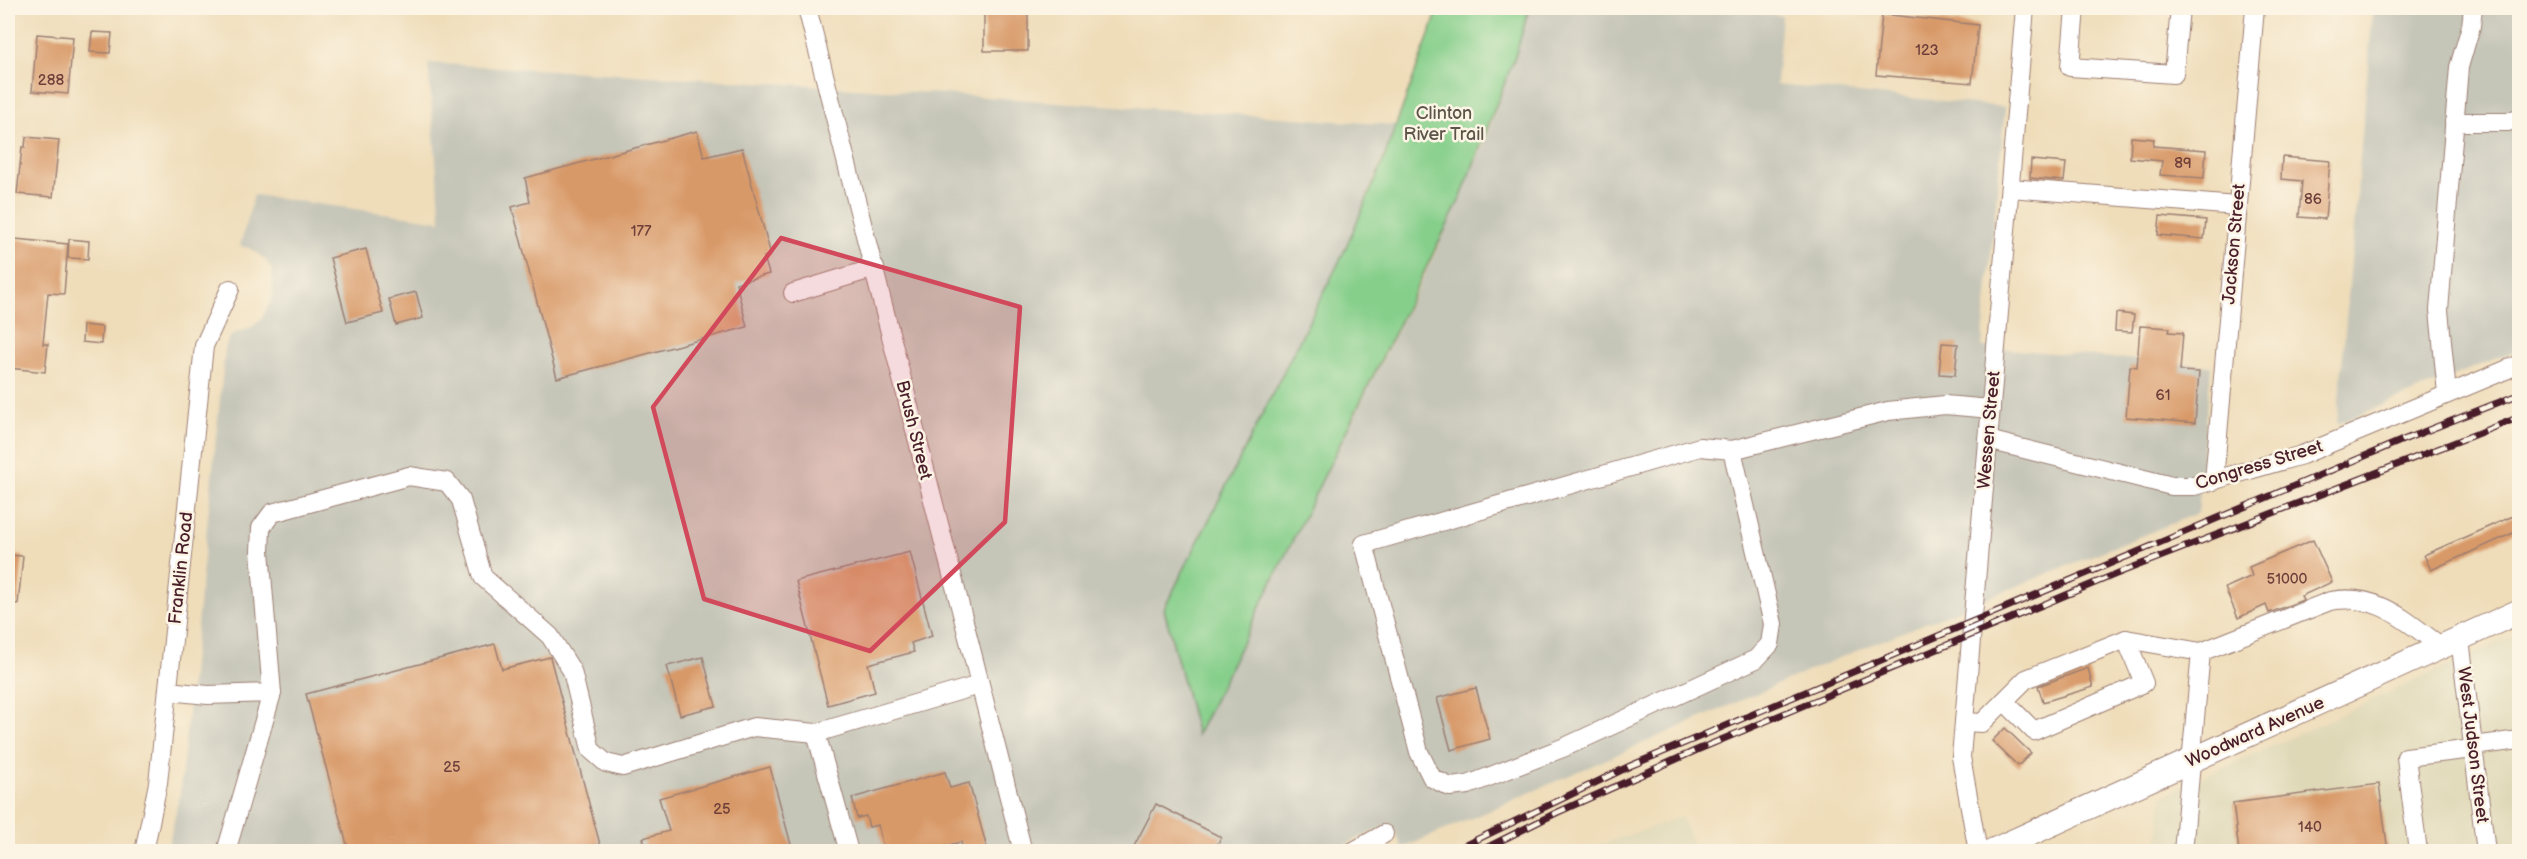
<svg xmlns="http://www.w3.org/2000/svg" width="2527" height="859" font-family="'Balsamiq Sans',sans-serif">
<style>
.built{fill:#dfd8b7}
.industrial{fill:#c5c5b8}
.green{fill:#86cf8b;stroke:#68775b;stroke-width:1.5}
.building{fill:#d89967}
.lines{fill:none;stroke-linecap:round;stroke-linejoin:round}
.minor-casing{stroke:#9c7e72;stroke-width:20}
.major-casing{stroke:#9c7e72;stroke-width:26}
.minor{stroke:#fff;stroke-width:18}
.major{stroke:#fff;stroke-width:24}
.rail-casing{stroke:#4a1f2b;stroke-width:7}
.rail{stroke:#fcf5e5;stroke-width:4.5;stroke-dasharray:14;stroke-linecap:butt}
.marked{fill:#d1495b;fill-opacity:0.2;stroke:#d1495b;stroke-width:4.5;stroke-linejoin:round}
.labels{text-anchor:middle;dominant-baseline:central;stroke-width:5;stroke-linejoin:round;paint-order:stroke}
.number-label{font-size:15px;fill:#6e3e3a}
.park-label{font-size:18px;fill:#5c5448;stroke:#fcf5e5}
.street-label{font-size:18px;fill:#4a1f2b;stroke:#fcf5e5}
</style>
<rect width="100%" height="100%" fill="#fcf5e5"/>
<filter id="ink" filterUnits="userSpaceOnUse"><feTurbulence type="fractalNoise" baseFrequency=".0167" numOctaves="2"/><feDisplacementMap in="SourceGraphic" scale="12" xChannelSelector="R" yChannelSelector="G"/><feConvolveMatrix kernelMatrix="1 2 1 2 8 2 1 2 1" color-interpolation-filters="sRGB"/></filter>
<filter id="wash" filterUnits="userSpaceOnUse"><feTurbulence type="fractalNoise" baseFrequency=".008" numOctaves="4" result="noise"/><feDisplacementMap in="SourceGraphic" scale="24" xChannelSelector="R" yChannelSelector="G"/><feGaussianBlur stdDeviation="1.35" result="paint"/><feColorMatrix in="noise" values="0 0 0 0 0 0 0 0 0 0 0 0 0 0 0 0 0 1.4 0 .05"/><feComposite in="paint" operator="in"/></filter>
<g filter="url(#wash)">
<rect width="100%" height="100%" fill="#efddba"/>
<g class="built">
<polygon points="2519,633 2519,851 2157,852 2162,796"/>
<polygon points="1681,817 1696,851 1582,851"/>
</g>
<g class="industrial">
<polygon points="1529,8 1748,8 1748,12 1782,16 1776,85 2005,107 1982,347 2211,366 2198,513 1836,659 1403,848 1391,824 1329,852 167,852 180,793 225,349 229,338 235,333 251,328 261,320 273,296 272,270 265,259 249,248 240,246 254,195 441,221 428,63 839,87 1396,125 1343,254 1164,609 1197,734 1437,250 1483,145 1517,51"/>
<polygon points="2373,8 2519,8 2519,349 2337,424"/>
</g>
<polygon class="green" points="1439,8 1529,8 1517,51 1461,197 1197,735 1164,609 1343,254 1381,166"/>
<g id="blocks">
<g class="building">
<rect x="984" y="13" width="44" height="38"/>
<polygon points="1882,14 1978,25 1972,83 1876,75"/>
<polygon points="92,32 112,33 110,53 90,52"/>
<polygon points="37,34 73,37 68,94 32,91"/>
<polygon points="697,131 704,157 742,148 771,255 764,257 769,274 736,283 747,327 557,378 512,207 530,202 525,178"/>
<polygon points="26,137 59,140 53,197 17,194 22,147 25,147"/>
<polygon points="2131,137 2154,139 2153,146 2206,150 2204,178 2160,175 2162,161 2130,158"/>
<polygon points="2282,157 2330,161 2325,219 2299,217 2302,181 2281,179"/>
<polygon points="2031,160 2066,163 2064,181 2030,178"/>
<polygon points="2160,216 2206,220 2204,239 2158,235"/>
<polygon points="15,239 68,244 64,294 48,293 43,344 48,344 45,372 9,368 10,363 8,363"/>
<polygon points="69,239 89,241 88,259 68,258"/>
<polygon points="366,249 383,313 347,322 330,258"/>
<polygon points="416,292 423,318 396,325 389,299"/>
<polygon points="2116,313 2134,315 2132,332 2115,331"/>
<polygon points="83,325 102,327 101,344 82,342"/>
<polygon points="2140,326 2170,328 2169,332 2183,333 2180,371 2199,372 2195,423 2126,417 2130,366 2137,367"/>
<polygon points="1942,343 1958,344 1955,375 1939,374"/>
<polygon points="2520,513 2520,530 2431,570 2424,555"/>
<polygon points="2313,540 2332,582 2301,596 2303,600 2269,613 2266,605 2238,618 2225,588 2252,576 2249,567"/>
<polygon points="910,552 932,636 911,643 914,652 868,664 875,692 828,705 796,581"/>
<polygon points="8,555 23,556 18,604 8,603"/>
<polygon points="495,644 502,669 550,657 602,852 349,852 306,694"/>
<polygon points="703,657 716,706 680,715 667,666"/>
<polygon points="2088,668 2093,687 2043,702 2038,686"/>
<polygon points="1476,688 1490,739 1451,750 1437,698"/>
<polygon points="2005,728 2031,753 2018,766 1992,741"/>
<polygon points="770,767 793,852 647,852 643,838 669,831 659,798"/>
<polygon points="945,772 950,788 969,783 987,848 963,852 961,842 922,852 884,852 878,825 869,827 866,816 857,818 852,798"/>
<polygon points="2379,784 2388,852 2239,852 2233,803"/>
<polygon points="1156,804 1221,837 1214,852 1131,852"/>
</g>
</g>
</g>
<g filter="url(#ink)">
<use href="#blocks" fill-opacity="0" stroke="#9c7e72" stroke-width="1.5"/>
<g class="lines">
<defs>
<g id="minor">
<polyline points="807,8 1023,852"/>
<polyline points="2075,8 2070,67 2174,74 2180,8"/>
<polyline points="2454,122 2508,122 2520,117"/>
<polyline points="2010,188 2237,206"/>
<polyline points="793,293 875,268"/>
<polyline points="2447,394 2439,310 2459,67 2471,26 2473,8"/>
<polyline points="1988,440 2172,486 2194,486 2302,455 2520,364"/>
<polyline points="1732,450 1700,447 1364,544 1419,752 1432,778 1450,787 1468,785 1565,747 1756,659 1770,644 1773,624 1732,450 1888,411 1945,405 1991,409"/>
<polyline points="2214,481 2255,8"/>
<polyline points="2460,639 2486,852"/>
<polyline points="168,691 208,695 272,693 226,852"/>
<polyline points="272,693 260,551 261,528 272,513 409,476 447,482 461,500 483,577 550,636 572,671 591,750 606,763 623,767 754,727 816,733"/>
<polyline points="2004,701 2034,731 2144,683 2126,639"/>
<path d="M1964,722L1982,723L2026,679L2126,639L2201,652L2330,601C2378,592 2405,621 2442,647"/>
<polyline points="2473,746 2520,740"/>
<polyline points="144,852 158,783 204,346 230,289"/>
<polyline points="849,852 816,733 979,685"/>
<polyline points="1352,852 1384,834"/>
<polyline points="1978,852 1961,757 2025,8"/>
<polyline points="2183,852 2201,652"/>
<polyline points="2418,852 2406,757 2473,749"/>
</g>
<polyline id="major" points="1990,852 2520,611"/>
</defs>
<use href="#minor" class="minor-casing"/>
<use href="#major" class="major-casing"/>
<use href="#minor" class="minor"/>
<use href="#major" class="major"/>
<defs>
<g id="rail">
<polyline points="1451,852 1630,766 2403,440 2520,394"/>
<polyline points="1478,852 1556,813 1697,750 2121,572 2520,417"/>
</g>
</defs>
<use href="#rail" class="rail-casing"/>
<use href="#rail" class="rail"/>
</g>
</g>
<path class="marked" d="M781,238L1020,307L1005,522L870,651L704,599L653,407Z"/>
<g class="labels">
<g class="number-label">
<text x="1927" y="50">123</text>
<text x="51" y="80">288</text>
<text x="2183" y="163">89</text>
<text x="2313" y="199">86</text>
<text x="641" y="231">177</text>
<text x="2163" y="395">61</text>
<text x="2287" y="579">51000</text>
<text x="452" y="767">25</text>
<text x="722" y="809">25</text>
<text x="2310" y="827">140</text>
</g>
<g class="park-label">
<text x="1444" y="113">Clinton<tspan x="1444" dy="21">River Trail</tspan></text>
</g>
<g class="street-label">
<text transform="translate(2234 244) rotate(-85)">Jackson Street</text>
<text transform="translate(914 430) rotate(76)">Brush Street</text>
<text transform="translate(1989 430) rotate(-85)">Wessen Street</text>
<text transform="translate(2259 465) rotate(-17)">Congress Street</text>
<text transform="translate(181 568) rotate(-84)">Franklin Road</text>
<text transform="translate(2255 732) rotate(-24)">Woodward Avenue</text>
<text transform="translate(2473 745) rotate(83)">West Judson Street</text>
</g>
</g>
<rect width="2527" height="859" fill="none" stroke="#fcf5e5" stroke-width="30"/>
</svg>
